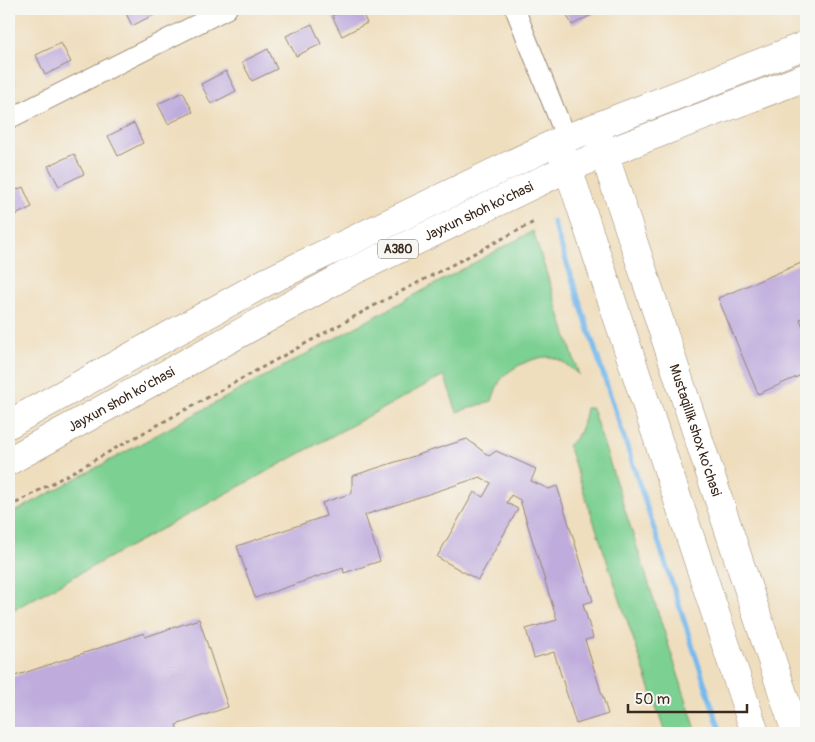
<svg xmlns="http://www.w3.org/2000/svg" width="815" height="742" font-family="Pangolin,sans-serif">
<style>
.green{fill:#7cd092;stroke:#5c7d58}
.lines{fill:none;stroke-linecap:round;stroke-linejoin:round}
.stream{stroke:#76b9ec;stroke-width:5}
.building{fill:#bfacdd}
.street-casing{stroke:#95846e;stroke-width:21}
.primary-casing{stroke:#95846e;stroke-width:29}
.highway-casing{stroke:#95846e;stroke-width:29}
.path{stroke:#95846e;stroke-width:3;stroke-dasharray:4 4;stroke-linecap:butt}
.street{stroke:#fff;stroke-width:19}
.primary{stroke:#fff;stroke-width:28}
.highway{stroke:#fff;stroke-width:28}
.labels{text-anchor:middle;dominant-baseline:central;stroke-width:5;stroke-linejoin:round;paint-order:stroke}
.shield{fill:#f6f6f2;stroke:#73675e;stroke-width:1}
.shield-label{font-size:12px;font-weight:bold;fill:#3b2a1e}
.street-label{font-size:14px;fill:#3b2a1e;stroke:#f6f6f2}
</style>
<rect width="100%" height="100%" fill="#f6f6f2"/>
<filter id="ink" filterUnits="userSpaceOnUse"><feTurbulence type="fractalNoise" baseFrequency=".02" numOctaves="2"/><feDisplacementMap in="SourceGraphic" scale="10" xChannelSelector="R" yChannelSelector="G"/><feConvolveMatrix kernelMatrix="1 2 1 2 8 2 1 2 1" color-interpolation-filters="sRGB"/></filter>
<filter id="wash" filterUnits="userSpaceOnUse"><feTurbulence type="fractalNoise" baseFrequency=".0096" numOctaves="4" result="noise"/><feDisplacementMap in="SourceGraphic" scale="20" xChannelSelector="R" yChannelSelector="G"/><feGaussianBlur stdDeviation="1.12" result="paint"/><feColorMatrix in="noise" values="0 0 0 0 0 0 0 0 0 0 0 0 0 0 0 0 0 1.4 0 .05"/><feComposite in="paint" operator="in"/></filter>
<g filter="url(#wash)">
<rect width="100%" height="100%" fill="#efdebe"/>
<g class="green">
<path d="M533,231L579,375C571,369 561,358 550,357C534,356 506,369 499,383C496,388 494,395 492,401L457,412L444,375L9,612V515Z"/>
<path d="M586,408H592L697,733H665L568,445C581,436 583,423 586,408Z"/>
</g>
<g class="lines">
<polyline class="stream" points="553,221 721,733"/>
</g>
<g id="blocks">
<g class="building">
<polygon points="124,9 155,9 157,13 132,26"/>
<polygon points="346,9 360,9 367,23 342,36 332,16"/>
<polygon points="564,9 603,9 572,25"/>
<polygon points="312,24 321,44 296,56 286,36"/>
<polygon points="61,43 71,62 45,75 36,55"/>
<polygon points="268,49 277,69 252,81 242,62"/>
<polygon points="9,69 16,84 9,88"/>
<polygon points="226,71 236,91 211,104 201,84"/>
<polygon points="183,92 193,112 168,124 158,104"/>
<polygon points="134,123 143,143 118,156 108,136"/>
<polygon points="74,154 84,174 59,186 48,166"/>
<polygon points="23,187 32,207 9,218 9,193"/>
<polygon points="806,261 806,292 802,294 806,304 806,317 800,319 806,335 806,373 758,394 718,298"/>
<polygon points="467,439 489,456 496,451 536,469 531,481 549,489 557,486 593,601 583,604 593,638 585,640 608,714 576,724 554,652 534,658 526,629 557,620 520,500 511,495 507,503 518,509 478,580 437,557 474,492 483,497 491,483 480,477 365,515 380,561 344,573 343,568 255,598 237,546 326,516 322,503 352,493 352,476"/>
<polygon points="199,619 228,707 176,725 179,733 9,733 9,678 144,633 145,637"/>
</g>
</g>
</g>
<g filter="url(#ink)">
<use href="#blocks" fill-opacity="0" stroke="#95846e" stroke-width="1"/>
<g class="lines">
<defs>
<g id="street">
<polyline points="515,9 566,138"/>
<polyline points="9,119 227,9"/>
</g>
<g id="primary">
<path id="s1" d="M597,132L796,733"/>
<polyline points="559,146 568,168 755,733"/>
</g>
<g id="highway">
<polyline points="9,424 266,282 557,142 806,45"/>
<path id="s2" d="M9,461L349,273L568,168L806,77"/>
</g>
</defs>
<use href="#street" class="street-casing"/>
<use href="#primary" class="primary-casing"/>
<use href="#highway" class="highway-casing"/>
<polyline class="path" points="9,507 379,303 536,221"/>
<use href="#street" class="street"/>
<use href="#primary" class="primary"/>
<use href="#highway" class="highway"/>
</g>
</g>
<g class="labels">
<rect class="shield" x="378" y="239.5" width="40" height="19" rx="4"/>
<g class="shield-label">
<text x="398" y="249">A380</text>
</g>
<g class="street-label">
<text stroke="none"><textPath href="#s2" startOffset="532">Jayxun shoh ko'chasi</textPath></text>
<text stroke="none"><textPath href="#s2" startOffset="128">Jayxun shoh ko'chasi</textPath></text>
<text stroke="none"><textPath href="#s1" startOffset="314">Mustaqillik shox ko'chasi</textPath></text>
</g>
</g>
<rect width="815" height="742" fill="none" stroke="#f6f6f2" stroke-width="30"/>
<path d="M628 704v8h119v-8" fill="none" stroke="#3b2a1e" stroke-width="2.5"/>
<text x="635" y="704" font-size="15" fill="#3b2a1e" stroke="#f6f6f2" stroke-width="4" paint-order="stroke">50 m</text>
</svg>
